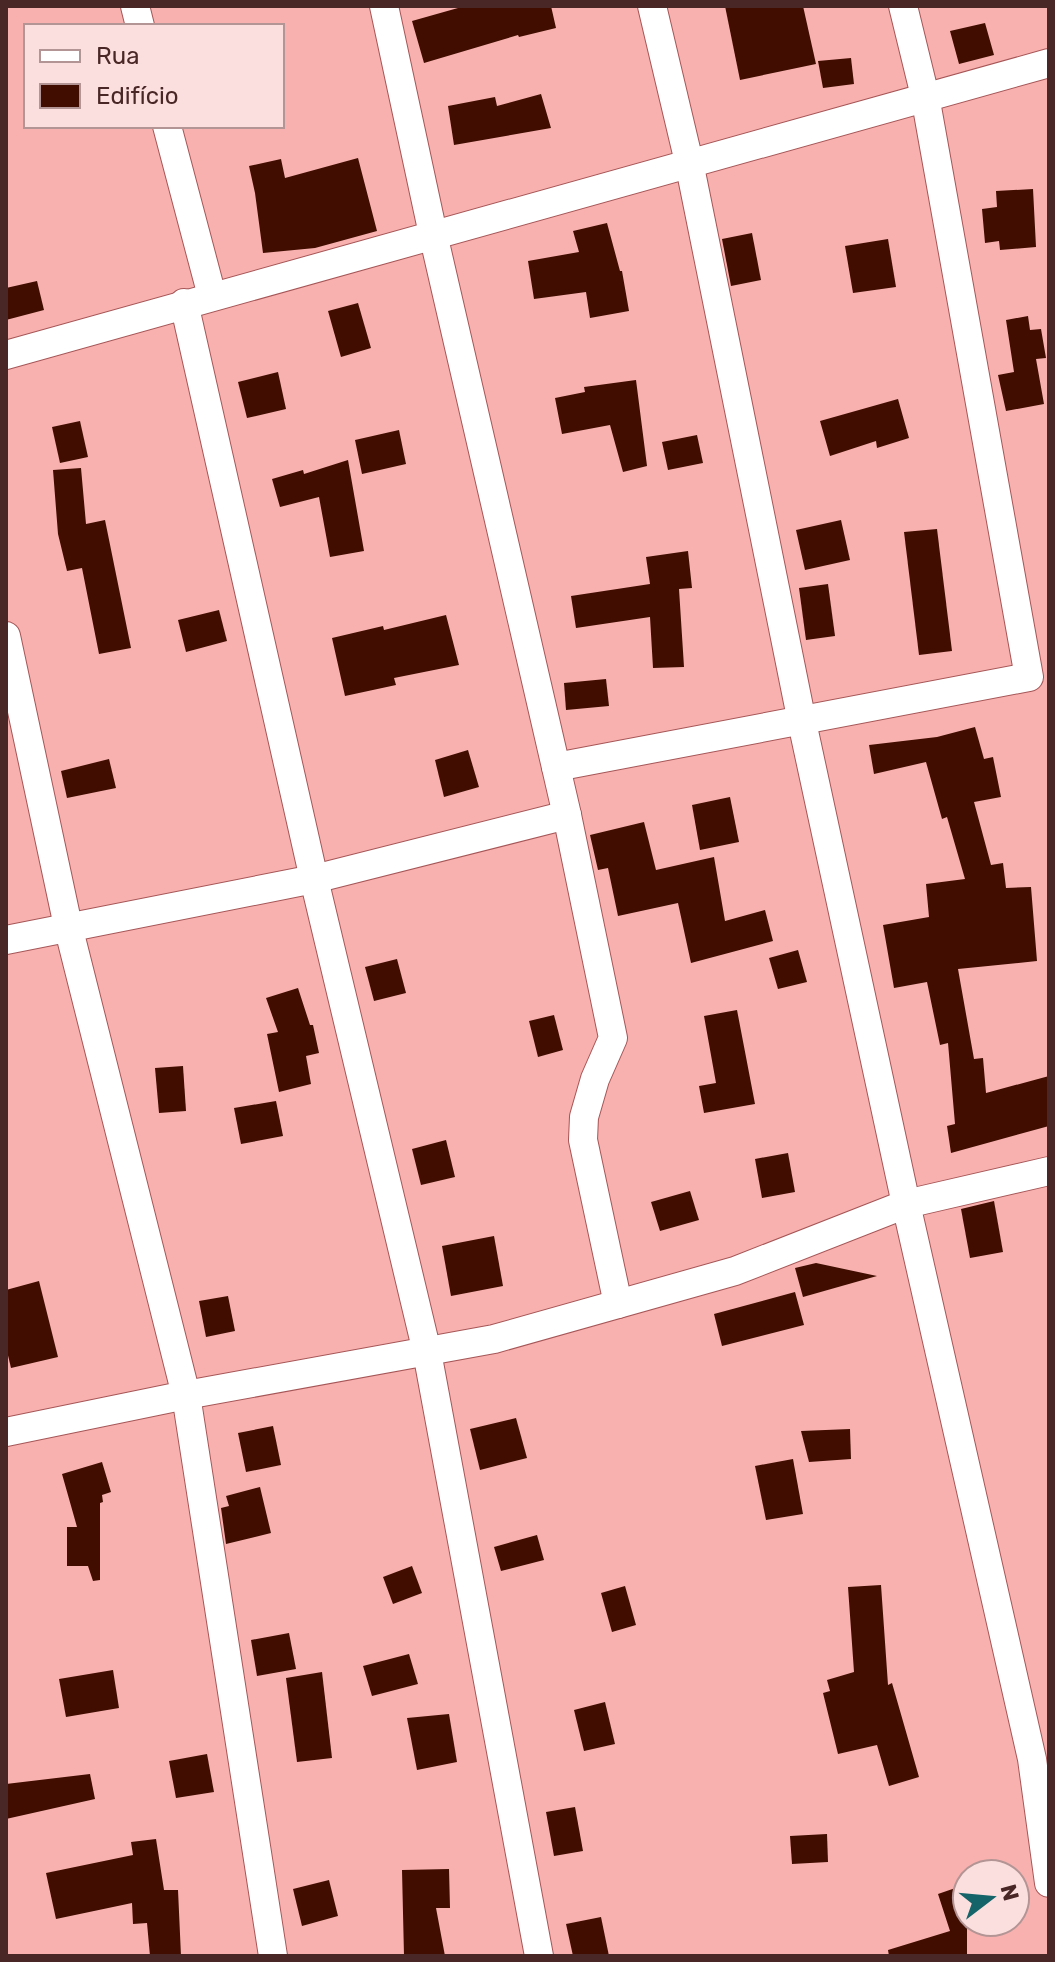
<svg xmlns="http://www.w3.org/2000/svg" width="1055" height="1962" font-family="Rubik,sans-serif">
<style>
.building{fill:#400d00}
.lines{fill:none;stroke-linecap:round;stroke-linejoin:round}
.street-casing{stroke:#a65657;stroke-width:30}
.street{stroke:#fff;stroke-width:28}
</style>
<rect width="100%" height="100%" fill="#f8b1af"/>
<g class="building">
<polygon points="465,6 551,6 556,28 519,37 518,35 424,63 412,21"/>
<polygon points="725,6 803,6 816,64 740,80"/>
<polygon points="985,23 994,55 959,64 950,31"/>
<polygon points="851,58 854,84 823,88 818,61"/>
<polygon points="541,94 551,128 454,145 448,106 495,97 497,106"/>
<polygon points="358,158 377,231 315,248 263,253 255,193 249,166 281,159 285,178"/>
<polygon points="1033,189 1036,247 1000,250 999,241 985,243 982,209 997,207 996,191"/>
<polygon points="607,223 620,271 622,271 629,311 590,318 586,292 534,299 528,261 579,252 573,231"/>
<polygon points="752,233 761,280 731,286 722,239"/>
<polygon points="888,239 896,287 853,293 845,246"/>
<polygon points="37,281 44,310 6,320 6,288"/>
<polygon points="358,303 371,348 341,357 328,311"/>
<polygon points="1028,316 1030,330 1041,329 1046,358 1036,359 1044,404 1006,411 998,375 1014,372 1006,320"/>
<polygon points="278,372 286,409 247,418 238,382"/>
<polygon points="636,380 647,466 623,472 610,425 562,434 555,398 585,392 584,387"/>
<polygon points="898,399 909,438 877,448 876,441 830,456 820,421"/>
<polygon points="80,421 88,457 60,463 52,427"/>
<polygon points="399,430 406,464 362,474 355,440"/>
<polygon points="697,435 703,463 668,470 662,442"/>
<polygon points="348,460 364,551 330,557 319,497 280,507 272,479 303,470 304,474"/>
<polygon points="81,468 86,524 105,520 131,648 99,654 82,568 67,571 58,534 53,470"/>
<polygon points="841,520 850,560 805,570 796,530"/>
<polygon points="937,529 952,651 919,655 904,532"/>
<polygon points="688,551 692,588 679,589 684,667 653,668 650,617 576,628 571,596 650,584 646,557"/>
<polygon points="828,584 835,636 806,640 799,588"/>
<polygon points="219,610 227,641 186,652 178,620"/>
<polygon points="446,615 459,665 394,678 396,685 345,696 332,638 383,626 384,630"/>
<polygon points="606,679 609,706 566,710 564,683"/>
<polygon points="975,727 984,759 993,757 1001,797 974,802 991,865 1003,863 1006,888 1031,887 1037,961 958,969 974,1059 983,1058 986,1093 1049,1076 1049,1126 951,1153 947,1126 955,1124 948,1043 940,1045 927,982 894,988 883,925 929,917 926,884 965,879 947,817 942,819 926,762 874,774 869,745 937,737"/>
<polygon points="468,750 479,787 444,797 435,760"/>
<polygon points="109,759 116,788 67,798 61,771"/>
<polygon points="730,797 739,842 700,850 692,805"/>
<polygon points="644,822 656,870 714,857 725,921 765,910 773,941 691,963 678,903 618,916 608,868 598,870 590,835"/>
<polygon points="798,950 807,982 778,989 769,958"/>
<polygon points="397,959 406,993 374,1001 365,967"/>
<polygon points="298,988 310,1025 313,1025 319,1053 306,1056 311,1084 279,1092 267,1034 278,1032 266,998"/>
<polygon points="737,1010 755,1104 704,1113 699,1086 716,1083 704,1016"/>
<polygon points="554,1015 563,1050 538,1057 529,1021"/>
<polygon points="183,1066 186,1111 159,1113 155,1068"/>
<polygon points="276,1101 283,1136 241,1144 234,1108"/>
<polygon points="446,1140 455,1177 421,1185 412,1149"/>
<polygon points="788,1153 795,1192 762,1198 755,1159"/>
<polygon points="690,1191 699,1220 660,1231 651,1202"/>
<polygon points="994,1201 1003,1252 970,1258 961,1209"/>
<polygon points="494,1236 503,1286 451,1296 442,1246"/>
<polygon points="816,1263 877,1276 803,1297 795,1268"/>
<polygon points="39,1281 58,1357 11,1368 6,1347 6,1290"/>
<polygon points="795,1292 804,1325 722,1346 714,1314"/>
<polygon points="228,1296 235,1331 206,1337 199,1301"/>
<polygon points="516,1418 527,1458 480,1470 470,1429"/>
<polygon points="273,1426 281,1465 246,1472 238,1433"/>
<polygon points="850,1429 851,1459 809,1462 801,1431"/>
<polygon points="793,1459 803,1514 766,1520 755,1466"/>
<polygon points="102,1462 111,1492 102,1495 103,1502 100,1503 100,1580 93,1581 88,1566 67,1566 67,1527 77,1527 62,1474"/>
<polygon points="260,1487 271,1533 226,1544 221,1508 229,1506 226,1496"/>
<polygon points="537,1535 544,1560 501,1571 494,1547"/>
<polygon points="412,1566 422,1593 393,1604 383,1577"/>
<polygon points="881,1585 888,1685 892,1683 919,1777 889,1786 877,1745 838,1754 823,1693 830,1691 827,1680 854,1672 848,1587"/>
<polygon points="625,1586 636,1625 612,1632 601,1593"/>
<polygon points="289,1633 296,1669 257,1676 251,1640"/>
<polygon points="409,1654 418,1684 372,1696 363,1666"/>
<polygon points="113,1670 119,1708 66,1717 59,1679"/>
<polygon points="322,1672 332,1758 297,1762 286,1678"/>
<polygon points="605,1702 615,1744 584,1751 574,1710"/>
<polygon points="449,1714 457,1762 417,1770 407,1718"/>
<polygon points="207,1754 214,1792 176,1798 169,1761"/>
<polygon points="90,1774 95,1799 6,1819 6,1784"/>
<polygon points="575,1807 583,1851 554,1856 546,1812"/>
<polygon points="827,1834 828,1862 792,1864 790,1836"/>
<polygon points="156,1839 164,1890 178,1890 181,1956 150,1956 147,1923 133,1924 132,1903 56,1919 46,1873 133,1855 131,1842"/>
<polygon points="449,1869 450,1908 436,1908 445,1956 404,1956 402,1870"/>
<polygon points="329,1880 338,1916 302,1926 293,1889"/>
<polygon points="967,1884 967,1956 889,1956 888,1950 950,1931 938,1894"/>
<polygon points="601,1917 609,1956 573,1956 566,1924"/>
</g>
<g class="lines">
<defs>
<g id="street">
<polyline points="135,6 140,26"/>
<polyline points="384,6 433,234 567,815 613,1038 595,1079 584,1117 583,1140 618,1304"/>
<polyline points="652,6 689,162 802,722 906,1204 1032,1759 1049,1883"/>
<polyline points="167,126 212,296"/>
<polyline points="184,303 314,879 427,1352 539,1956"/>
<polyline points="6,355 1049,63"/>
<polyline points="6,636 68,926 186,1395 273,1956"/>
<polyline points="556,767 1029,677 925,96 903,6"/>
<polyline points="6,940 314,879 567,815"/>
<polyline points="6,1432 186,1395 494,1339 735,1271 906,1204 1049,1171"/>
</g>
</defs>
<use href="#street" class="street-casing"/>
<use href="#street" class="street"/>
</g>
<rect width="1055" height="1962" fill="none" stroke="#4a2727" stroke-width="16"/>
<rect x="24" y="24" width="260" height="104" fill="#fbdfde" stroke="#b49595" stroke-width="2"/>
<rect x="40" y="50" width="40" height="12" fill="#ffffff" stroke="#b49595" stroke-width="2"/>
<text x="96" y="64" font-size="24" fill="#4a2727">Rua</text>
<rect x="40" y="84" width="40" height="24" fill="#400d00" stroke="#b49595" stroke-width="2"/>
<text x="96" y="104" font-size="24" fill="#4a2727">Edifício</text>
<g transform="translate(991 1898) rotate(74)"><circle r="38" fill="#fbdfde" stroke="#b49595" stroke-width="2"/>
<path d="M0-6L14 30L0 20L-14 30Z" fill="#156469"/>
<text y="-12" font-size="22" font-weight="bold" text-anchor="middle" fill="#4a2727">N</text>
</g>
</svg>
